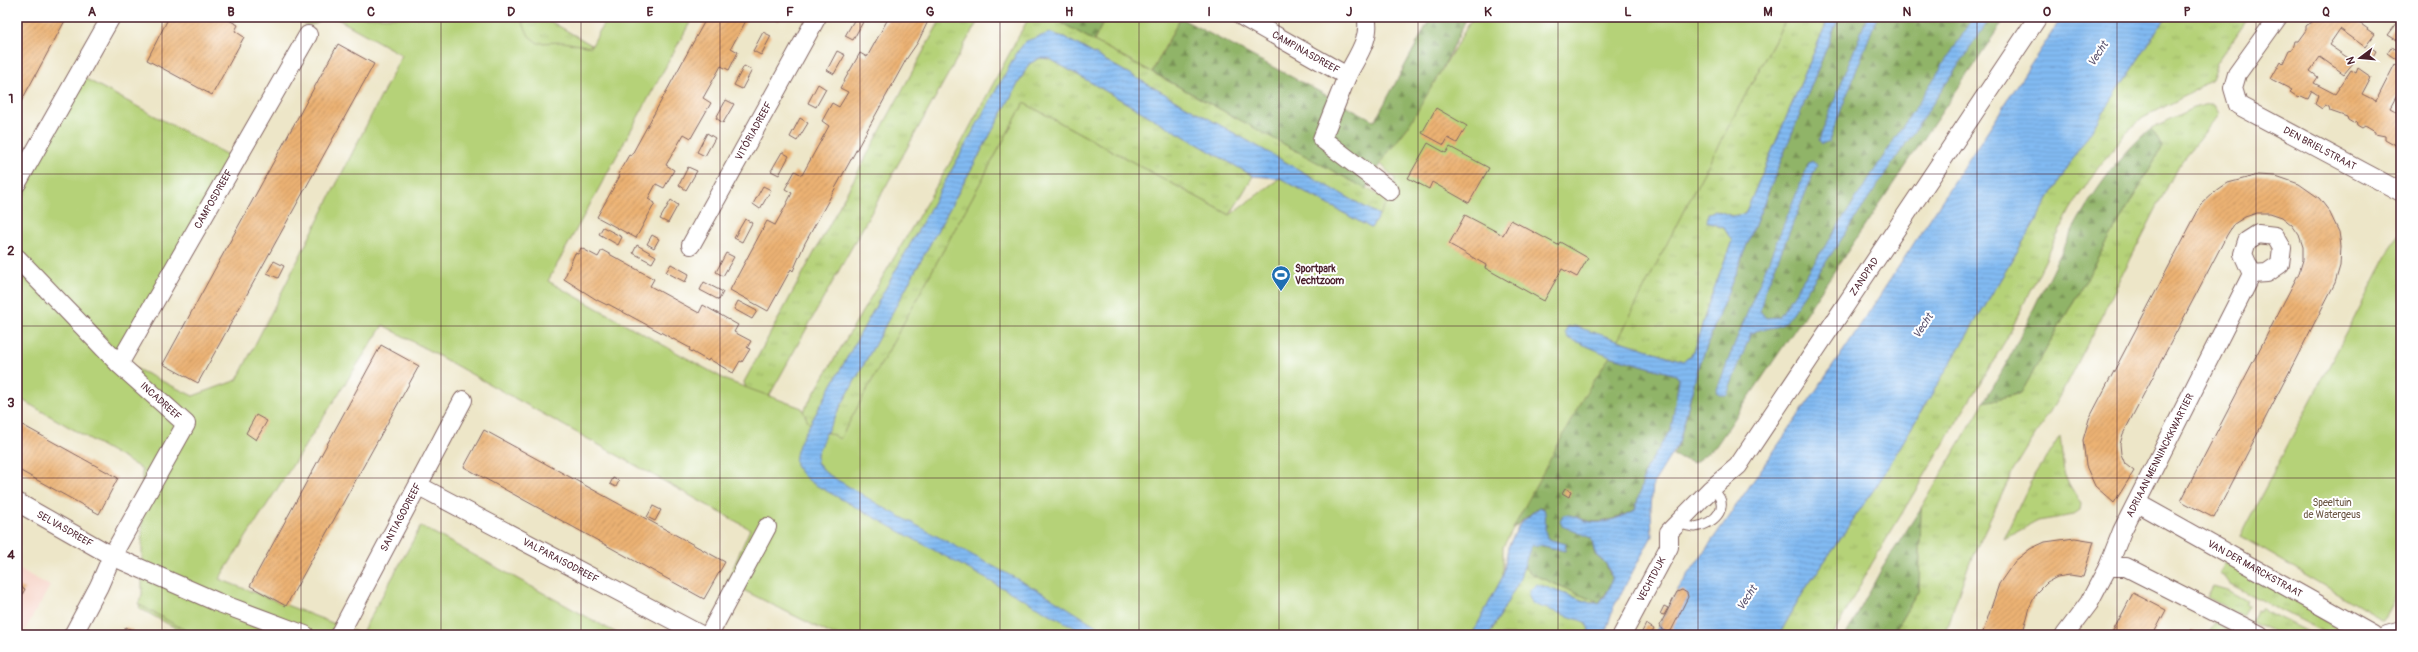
<svg xmlns="http://www.w3.org/2000/svg" width="2418" height="652" font-family="Pangolin,sans-serif">
<style>
.built{fill:#f6d1c5}
.grass{fill:url(#grass-tufts);stroke:#807852}
.forest{fill:url(#forest-firs);stroke:#6d6a4a}
.green{fill:#b5d278;stroke:#807852}
.water{fill:url(#water-rules);stroke:#666c8e}
.building{fill:url(#building-hatch)}
.lines{fill:none;stroke-linecap:round;stroke-linejoin:round}
.service-casing{stroke:#836562;stroke-width:11}
.minor-casing{stroke:#836562;stroke-width:20}
.service{stroke:#fff;stroke-width:9}
.minor{stroke:#fff;stroke-width:18}
.grid{fill:none;stroke:#4a1f2b;stroke-width:1;stroke-opacity:0.55}
.labels{text-anchor:middle;dominant-baseline:central;stroke-width:4;stroke-linejoin:round;paint-order:stroke}
.street-label{font-size:10px;fill:#4a1f2b;stroke:#fff}
.poi-label{font-size:10px;font-weight:bold;fill:#4a1f2b;stroke:#fff;text-anchor:start}
.park-label{font-size:10px;fill:#6a5542;stroke:#fff}
.water-label{font-size:11px;font-style:italic;fill:#5d5571;stroke:#fff}
.neatline{fill:none;stroke:#4a1f2b;stroke-width:1.5}
.grid-label{font-size:13px;text-anchor:middle;font-weight:bold;fill:#4a1f2b}
</style>
<defs>
<pattern id="grass-tufts" width="24" height="20" patternUnits="userSpaceOnUse"><rect width="24" height="20" fill="#b5d278"/><path d="M3 7l-1-3M5 7V3M7 7l1-3M15 17l-1-3M17 17v-4M19 17l1-3" fill="none" stroke="#9db468"/></pattern>
<pattern id="forest-firs" width="22" height="20" patternUnits="userSpaceOnUse"><rect width="22" height="20" fill="#90b468"/><path d="M5 1l3.5 6h-7zM16 11l3.5 6h-7z" fill="#789256"/></pattern>
<pattern id="water-rules" width="6" height="5" patternUnits="userSpaceOnUse"><rect width="6" height="5" fill="#81baf2"/><path d="M0 2.5h6" fill="none" stroke="#719fd0"/></pattern>
<pattern id="building-hatch" width="6" height="6" patternUnits="userSpaceOnUse"><rect width="6" height="6" fill="#ecb273"/><path d="M-1 1l2-2M0 6l6-6M5 7l2-2" fill="none" stroke="#c1905f"/></pattern>
</defs>
<rect width="100%" height="100%" fill="#fff"/>
<filter id="ink" filterUnits="userSpaceOnUse"><feTurbulence type="fractalNoise" baseFrequency=".025" numOctaves="2"/><feDisplacementMap in="SourceGraphic" scale="8" xChannelSelector="R" yChannelSelector="G"/><feConvolveMatrix kernelMatrix="1 2 1 2 8 2 1 2 1" color-interpolation-filters="sRGB"/></filter>
<filter id="wash" filterUnits="userSpaceOnUse"><feTurbulence type="fractalNoise" baseFrequency=".012" numOctaves="4" result="noise"/><feDisplacementMap in="SourceGraphic" scale="16" xChannelSelector="R" yChannelSelector="G"/><feGaussianBlur stdDeviation="0.9" result="paint"/><feColorMatrix in="noise" values="0 0 0 0 0 0 0 0 0 0 0 0 0 0 0 0 0 1.4 0 .05"/><feComposite in="paint" operator="in"/></filter>
<g filter="url(#wash)">
<rect width="100%" height="100%" fill="#ede6c8"/>
<polygon class="built" points="17,568 50,586 22,635 17,635"/>
<g class="grass">
<path d="M288,17H324C313,31 302,23 288,17Z"/>
<polygon points="518,17 543,17 595,47 539,48 530,40"/>
<polygon points="942,17 980,17 768,398 752,416 744,382"/>
<polygon points="1029,17 1057,17 1063,23 1094,41 1388,200 1379,215 1064,37 1050,33 1018,51 809,426 803,412 957,151"/>
<polygon points="1787,17 1829,17 1745,214 1732,216 1715,210 1707,222 1724,228 1732,241 1709,302 1694,352 1683,361 1574,326 1669,237"/>
<polygon points="2166,17 2249,17 2217,63 2211,79 2191,93 2143,118 2125,133 2089,180 2070,210 2007,338 1871,565 1833,635 1779,635 1804,591 1879,482 2075,155"/>
<polygon points="1040,58 1050,59 1253,176 1230,215 1024,103 839,442 825,435 1029,64"/>
<polygon points="2209,104 2214,104 2219,114 2178,166 2067,384 2012,473 1969,564 1944,635 1892,635 1919,590 1921,508 1984,402 2021,393 2162,147 2151,128 2193,108"/>
<polygon points="2060,436 2064,472 2069,484 2081,504 2080,511 2074,515 2038,521 2003,540 2030,483"/>
<polygon points="2225,563 2285,594 2343,631 2340,635 2324,632 2230,584 2225,577 2219,574"/>
<polygon points="1523,567 1534,575 1599,603 1590,603 1537,585 1585,622 1589,629 1587,635 1489,635 1518,583"/>
<polygon points="2213,586 2227,590 2247,601 2245,604 2248,605 2242,616 2207,597"/>
<polygon points="143,599 202,635 188,635 139,608"/>
<polygon points="2261,608 2314,635 2281,635 2251,621 2257,610 2260,611"/>
<polygon points="2215,623 2234,633 2233,635 2208,635"/>
</g>
<g class="forest">
<polygon points="1057,17 1106,17 1094,41 1062,23"/>
<path d="M1431,17H1467C1450,55 1431,93 1407,128C1393,148 1378,166 1366,189L1152,72L1180,18L1375,121Z"/>
<polygon points="1839,17 2006,17 1716,446 1694,463 1673,455 1679,442 1697,372 1719,314"/>
<path d="M2151,128L2162,147L2021,393L1984,402C1994,384 2005,367 2014,349C2053,272 2083,187 2151,128Z"/>
<path d="M1610,356L1676,375L1679,379L1680,388L1671,429L1646,469L1635,510C1614,519 1597,528 1576,516L1584,534L1591,538L1595,555L1606,564L1612,580L1611,586L1599,603L1534,575L1523,567L1531,546L1540,545L1565,551V544L1548,539L1545,534L1544,508L1539,507L1486,550L1598,360Z"/>
<polygon points="1921,508 1919,590 1892,635 1846,635 1881,570"/>
</g>
<g class="green">
<polygon points="334,17 520,17 529,36 538,43 563,42 591,47 607,17 693,17 548,281 728,381 802,408 808,422 840,439 1024,103 1230,215 1280,178 1371,228 1388,200 1395,179 1380,163 1408,127 1473,17 1787,17 1686,206 1610,356 1585,394 1503,547 1503,576 1472,635 833,635 727,582 750,529 383,325 219,579 361,634 421,526 620,635 194,635 138,604 142,595 142,469 17,397 17,212 75,73 235,159 118,360 193,396 237,380 402,55"/>
<polygon points="1106,17 1179,17 1180,18 1152,72 1094,41"/>
<polygon points="2401,229 2401,586 2383,620 2240,536"/>
</g>
<g class="water">
<path d="M1829,17H1839L1719,314L1697,372L1679,442L1653,484L1651,508L1652,536L1613,608L1605,635H1587L1589,629L1585,622L1533,604L1529,597L1530,590L1537,584L1590,603H1599C1610,592 1616,578 1606,564C1603,560 1597,558 1595,553C1593,548 1593,543 1591,538L1562,526L1560,520L1564,515C1574,514 1578,519 1587,521C1604,526 1620,517 1635,510L1646,469L1671,429L1679,379L1676,375L1610,356L1568,338L1565,333L1567,327L1574,326L1683,361L1694,352L1709,302L1732,241L1724,228L1707,222L1708,214L1715,210L1732,216L1745,214Z"/>
<polygon points="1867,17 1877,17 1829,141 1822,144 1819,140"/>
<path d="M1974,17H1991L1785,323C1774,330 1763,327 1751,333L1727,395H1719L1716,392L1734,345L1809,163L1812,161L1817,165L1765,291L1760,311L1766,318L1779,317Z"/>
<polygon points="2062,17 2166,17 2075,155 1879,482 1804,591 1779,635 1654,635 1679,588 1846,347"/>
<path d="M1050,33L1064,37L1379,215L1371,228L1280,178L1253,176L1050,59L1040,58L1029,64L825,435L817,454V463L826,473L886,509L1047,595L1111,635H1088L812,483C794,468 792,464 800,442L1018,51L1026,41Z"/>
<path d="M1539,507L1544,509C1548,518 1542,529 1548,539L1566,544L1565,551L1540,545L1531,546L1518,583L1489,635H1472L1503,576L1508,547L1519,525Z"/>
</g>
<g id="blocks">
<g class="building">
<polygon points="21,17 67,17 17,109 17,24"/>
<polygon points="169,17 212,19 223,17 238,25 235,31 244,37 212,95 147,60"/>
<polygon points="707,17 748,17 731,48 738,52 729,70 721,66 703,98 711,103 691,138 684,134 666,165 674,170 664,188 656,184 648,199 655,203 636,238 597,217 620,176 618,174 629,155 631,156"/>
<polygon points="771,17 781,17 779,21"/>
<polygon points="856,17 863,22 853,40 845,36"/>
<polygon points="889,17 930,17 918,42 907,58 805,243 793,271 791,269 768,311 730,290 767,221 775,225 784,209 792,193 785,189 795,171 802,175 829,126 822,121 832,103 839,107 848,92 840,88 860,53 867,57"/>
<polygon points="2312,17 2351,17 2375,34 2365,47 2340,29 2329,45 2354,62 2344,74 2320,57 2310,71 2318,77 2314,83 2335,94 2351,70 2356,73 2358,68 2371,77 2362,94 2376,101 2395,64 2401,68 2401,88 2390,108 2401,114 2401,148 2385,139 2385,136 2375,134 2375,132 2365,126 2362,128 2357,125 2356,121 2353,123 2348,120 2347,117 2330,111 2329,107 2325,105 2322,109 2315,104 2318,95 2312,91 2308,99 2301,96 2299,98 2290,92 2292,90 2271,79 2281,61 2283,63 2289,50 2293,49 2295,41 2298,41 2306,30 2306,26 2312,21"/>
<polygon points="2401,18 2401,43 2388,35"/>
<polygon points="763,32 771,36 761,55 753,51"/>
<polygon points="338,44 374,64 198,383 163,364"/>
<polygon points="2370,47 2376,51 2371,60 2364,55"/>
<polygon points="2391,47 2401,53 2400,62 2387,53"/>
<polygon points="837,51 845,55 834,74 827,70"/>
<polygon points="744,66 752,70 742,89 734,85"/>
<polygon points="818,84 826,89 816,107 808,103"/>
<polygon points="726,100 734,104 723,123 716,118"/>
<polygon points="1436,108 1467,126 1457,143 1448,138 1444,145 1422,133"/>
<polygon points="800,118 808,123 797,141 790,137"/>
<polygon points="707,133 715,138 705,156 697,152"/>
<polygon points="1428,143 1446,153 1450,147 1489,168 1469,203 1432,182 1429,189 1408,178"/>
<polygon points="782,152 789,156 779,175 771,171"/>
<polygon points="688,167 697,171 686,190 679,185"/>
<polygon points="2258,175 2276,176 2299,184 2319,198 2329,211 2339,232 2341,246 2340,266 2335,283 2214,518 2181,501 2299,273 2303,260 2303,247 2299,235 2292,225 2282,217 2270,213 2257,213 2245,217 2234,224 2227,235 2123,434 2120,444 2121,454 2125,464 2134,471 2114,503 2095,486 2086,466 2083,440 2089,419 2201,205 2215,192 2228,183"/>
<polygon points="763,186 771,190 760,209 753,204"/>
<polygon points="671,200 678,205 668,223 660,219"/>
<polygon points="1465,215 1503,235 1511,220 1558,245 1560,242 1588,258 1577,277 1562,269 1544,301 1485,268 1486,265 1449,244"/>
<polygon points="745,219 752,223 742,242 734,238"/>
<polygon points="603,227 622,237 618,245 599,234"/>
<polygon points="652,235 659,239 654,248 647,244"/>
<polygon points="637,245 656,256 652,263 633,253"/>
<polygon points="581,248 598,257 602,250 654,279 650,286 699,313 703,305 738,325 734,332 751,341 747,348 750,349 742,362 740,361 733,373 709,359 708,361 689,350 690,348 608,304 607,305 597,300 564,279 575,253 578,254"/>
<polygon points="726,253 734,257 723,276 716,272"/>
<polygon points="274,261 284,266 278,278 267,273"/>
<polygon points="671,264 689,274 685,282 666,272"/>
<polygon points="704,282 723,292 719,300 700,290"/>
<polygon points="738,301 757,311 752,319 734,309"/>
<polygon points="381,345 419,366 286,606 250,586"/>
<polygon points="256,415 267,421 256,440 246,433"/>
<polygon points="17,422 118,478 99,514 17,469"/>
<polygon points="484,430 725,562 704,599 464,467"/>
<polygon points="613,478 619,481 616,487 610,484"/>
<polygon points="1565,488 1571,491 1569,497 1562,493"/>
<polygon points="653,506 661,510 655,521 647,517"/>
<polygon points="2075,538 2094,541 2083,577 2070,575 2057,577 2046,583 2037,592 2031,604 2022,635 1982,635 1999,584 2015,561 2030,549 2045,542"/>
<polygon points="17,585 25,589 17,604"/>
<polygon points="1682,590 1687,593 1688,597 1671,631 1667,632 1662,630 1660,625 1677,592"/>
<polygon points="2133,593 2166,610 2153,635 2111,635"/>
<polygon points="1664,606 1668,608 1664,615 1660,614"/>
<polygon points="1646,624 1654,629 1651,635 1641,634"/>
<polygon points="126,627 141,635 121,635"/>
<polygon points="2191,630 2202,635 2188,635"/>
<polygon points="767,631 774,635 765,635"/>
</g>
</g>
</g>
<g filter="url(#ink)">
<use href="#blocks" fill-opacity="0" stroke="#836562" stroke-width="1"/>
<g class="lines">
<defs>
<path id="service" d="M1677,523C1682,524 1689,527 1695,527C1716,524 1733,504 1711,489"/>
<g id="minor">
<path id="s1" d="M1243,17L1347,76C1356,58 1372,37 1366,17"/>
<path id="s2" d="M2278,17L2237,74L2233,88L2238,105L2401,192"/>
<polyline points="1347,76 1322,139 1390,191"/>
<polyline points="17,183 111,17"/>
<polygon points="2258,234 2275,236 2282,248 2280,264 2267,273 2252,274 2243,254 2247,241"/>
<path id="s3" d="M691,245L817,17"/>
<path id="s4" d="M17,258L119,364L186,424L112,556L99,586L73,635"/>
<path id="s5" d="M119,364L308,35"/>
<path id="s6" d="M419,486L701,635"/>
<path id="s7" d="M17,502L112,556L217,602L305,635"/>
<path id="s8" d="M2137,503L2373,635"/>
<polyline points="2108,567 2126,567 2260,635"/>
<path id="s9" d="M339,635L463,400"/>
<polyline points="709,635 767,527"/>
<path id="s10" d="M1622,635L1669,547V532L1711,489L1738,466L2038,17"/>
<path id="s11" d="M2065,635L2089,603L2108,567L2122,531L2252,274"/>
<polyline points="2387,635 2401,631"/>
</g>
</defs>
<use href="#service" class="service-casing"/>
<use href="#minor" class="minor-casing"/>
<use href="#service" class="service"/>
<use href="#minor" class="minor"/>
</g>
</g>
<path class="grid" d="M162,17V635M301,17V635M441,17V635M581,17V635M720,17V635M860,17V635M1000,17V635M1139,17V635M1279,17V635M1418,17V635M1558,17V635M1698,17V635M1837,17V635M1977,17V635M2117,17V635M2256,17V635M17,174H2401M17,326H2401M17,478H2401"/>
<defs>
<symbol id="stadium-pin" viewBox="-11 -11 22 30"><path d="M0 17L-7.5 6A9.5 9.5 0 1 1 7.5 6Z" fill="#1f6fb2" stroke="#fff"/><path d="M0-5a6.5 5 0 1 0 0 10a6.5 5 0 1 0 0-10ZM-3.5-1.8h7v3.6h-7Z" fill="#fff"/></symbol>
</defs>
<g fill-rule="evenodd">
<use href="#stadium-pin" x="1270" y="264" width="22" height="30"/>
</g>
<g class="labels">
<g class="street-label">
<text stroke="none"><textPath href="#s1" startOffset="72">CAMPINASDREEF</textPath></text>
<text stroke="none"><textPath href="#s3" startOffset="130">VITÓRIADREEF</textPath></text>
<text stroke="none"><textPath href="#s2" startOffset="195">DEN BRIELSTRAAT</textPath></text>
<text stroke="none"><textPath href="#s5" startOffset="190">CAMPOSDREEF</textPath></text>
<text stroke="none"><textPath href="#s10" startOffset="438">ZANDPAD</textPath></text>
<text stroke="none"><textPath href="#s4" startOffset="203">INCADREEF</textPath></text>
<text stroke="none"><textPath href="#s11" startOffset="204">ADRIAAN MENNINCKKWARTIER</textPath></text>
<text stroke="none"><textPath href="#s9" startOffset="133">SANTIAGODREEF</textPath></text>
<text stroke="none"><textPath href="#s7" startOffset="55">SELVASDREEF</textPath></text>
<text stroke="none"><textPath href="#s6" startOffset="160">VALPARAISODREEF</textPath></text>
<text stroke="none"><textPath href="#s8" startOffset="135">VAN DER MARCKSTRAAT</textPath></text>
<text stroke="none"><textPath href="#s10" startOffset="63">VECHTDIJK</textPath></text>
</g>
<g class="poi-label">
<text x="1295" y="269">Sportpark<tspan x="1295" dy="12">Vechtzoom</tspan></text>
</g>
<g class="park-label">
<text x="2332" y="503">Speeltuin<tspan x="2332" dy="12">de Watergeus</tspan></text>
</g>
<g class="water-label">
<text transform="translate(2098 54) rotate(-57)">Vecht</text>
<text transform="translate(1923 326) rotate(-57)">Vecht</text>
<text transform="translate(1747 598) rotate(-57)">Vecht</text>
</g>
</g>
<rect width="2418" height="652" fill="none" stroke="#fff" stroke-width="44"/>
<g transform="translate(2360 58) rotate(254)" stroke="#ffffff" stroke-width="3" paint-order="stroke">
<path d="M0-3L7 15L0 10L-7 15Z" fill="#4a1f2b"/>
<text y="-6" font-size="11" font-weight="bold" text-anchor="middle" fill="#4a1f2b">N</text>
</g>
<rect x="22" y="22" width="2374" height="608" class="neatline"/>
<g class="grid-label">
<text x="92" y="16">A</text>
<text x="231" y="16">B</text>
<text x="371" y="16">C</text>
<text x="511" y="16">D</text>
<text x="650" y="16">E</text>
<text x="790" y="16">F</text>
<text x="930" y="16">G</text>
<text x="1069" y="16">H</text>
<text x="1209" y="16">I</text>
<text x="1349" y="16">J</text>
<text x="1488" y="16">K</text>
<text x="1628" y="16">L</text>
<text x="1768" y="16">M</text>
<text x="1907" y="16">N</text>
<text x="2047" y="16">O</text>
<text x="2187" y="16">P</text>
<text x="2326" y="16">Q</text>
<text x="11" y="103">1</text>
<text x="11" y="255">2</text>
<text x="11" y="407">3</text>
<text x="11" y="559">4</text>
</g>
</svg>
